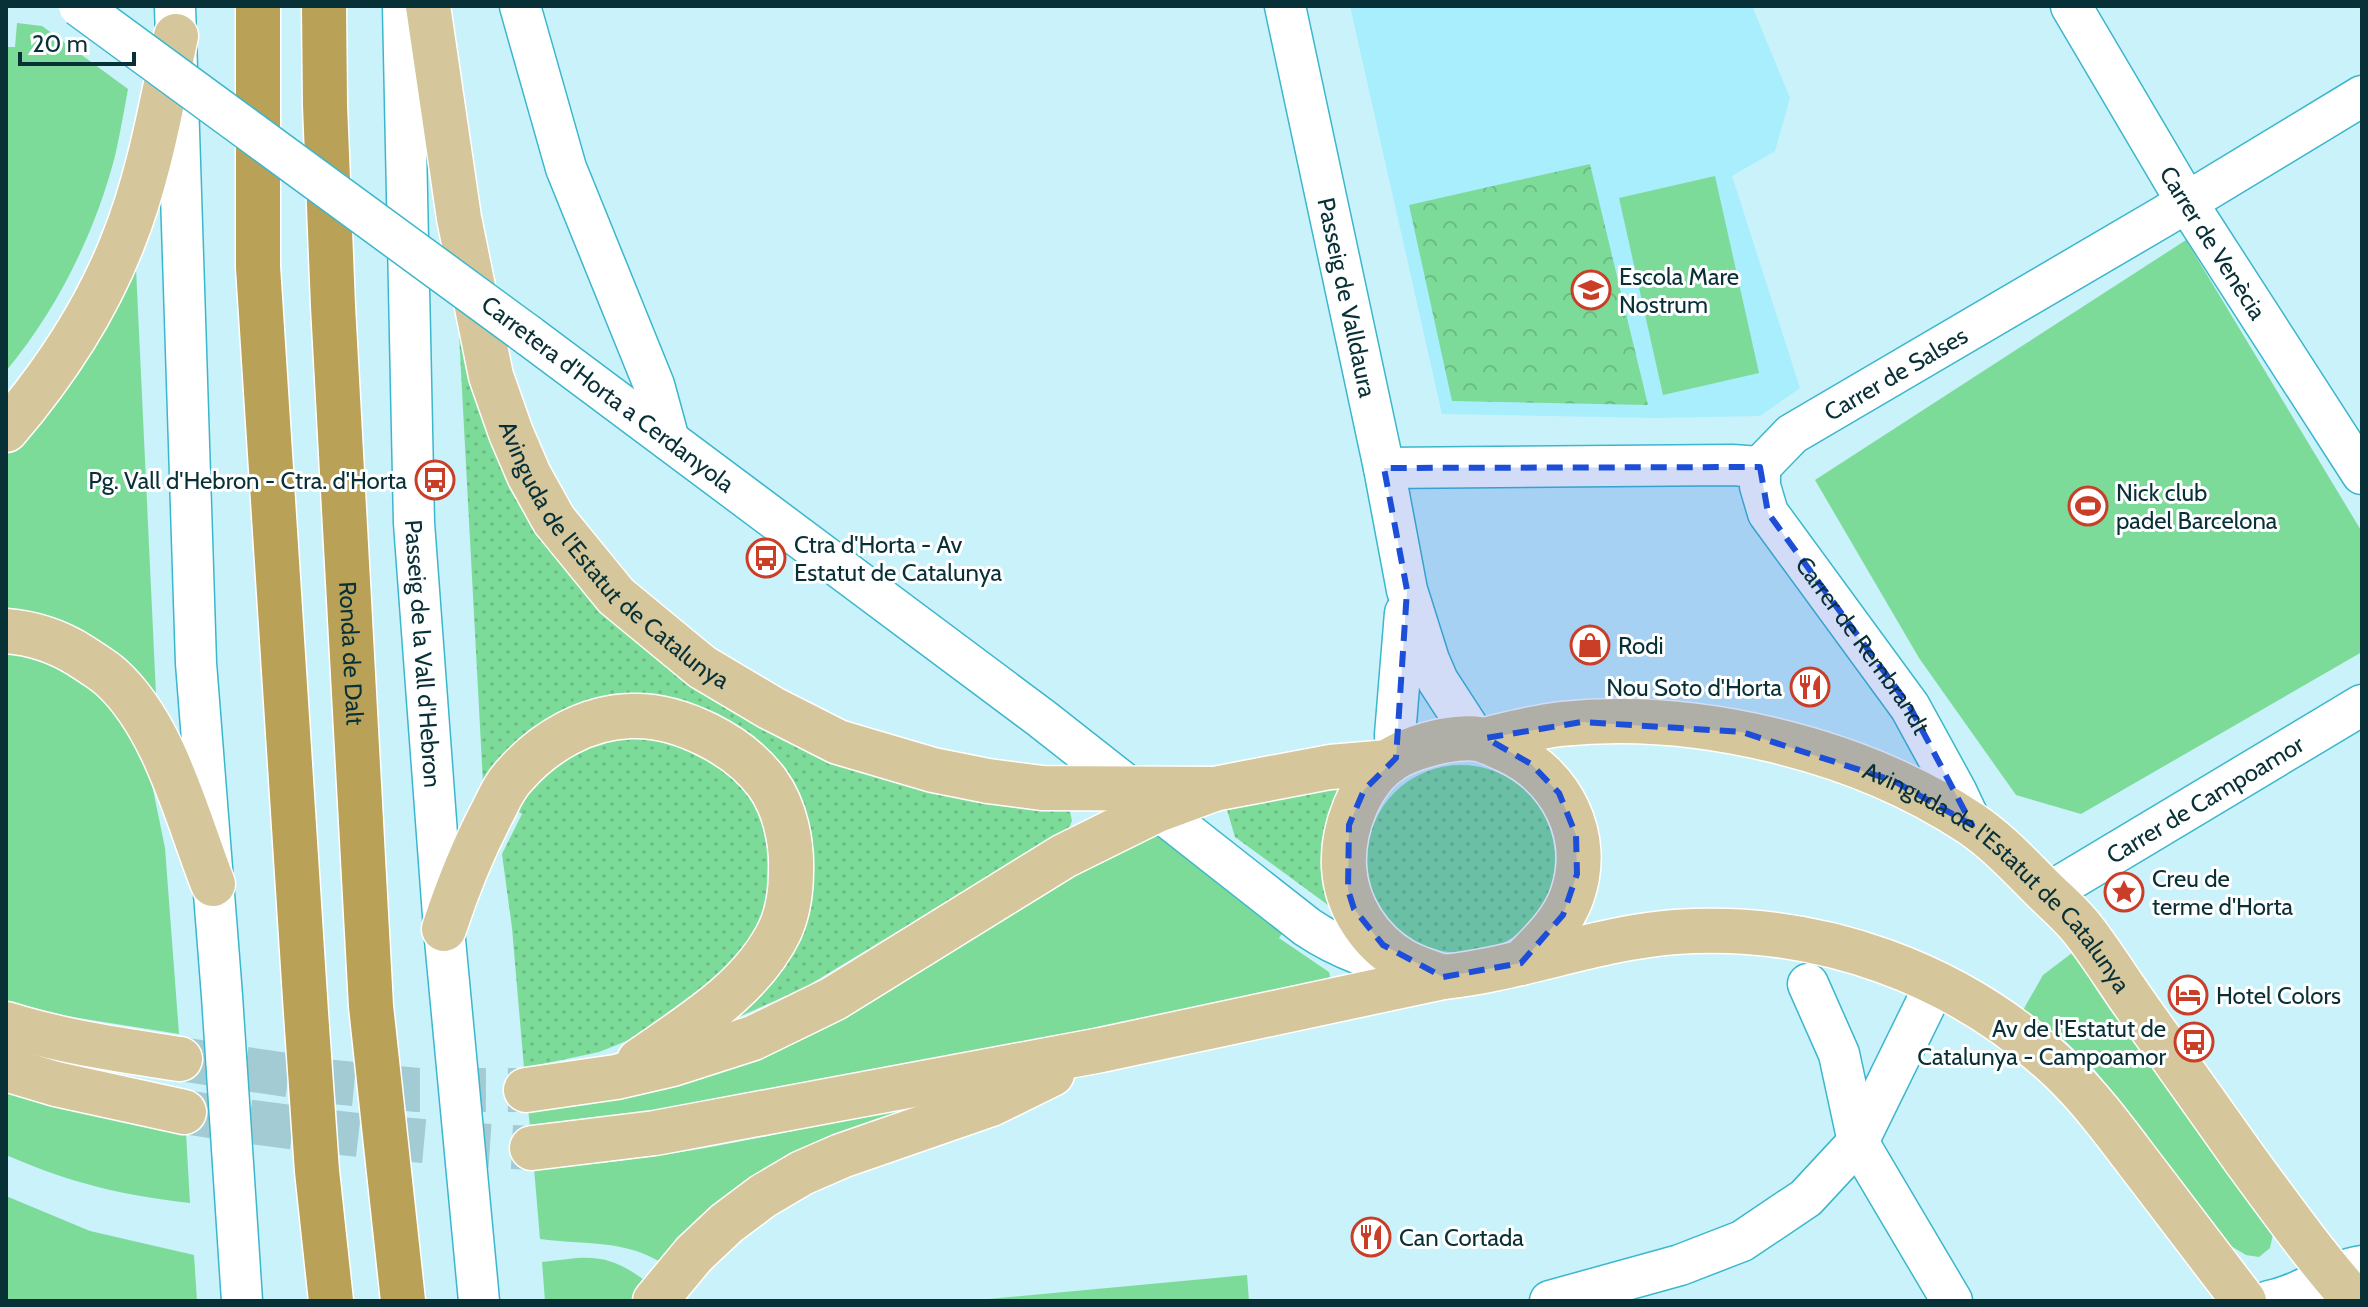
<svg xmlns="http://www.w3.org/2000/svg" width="2368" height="1307" font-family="Cabin,sans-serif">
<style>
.built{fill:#a8eefd}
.grass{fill:#7ddb99}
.park{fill:url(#park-crowns)}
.garden{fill:url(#garden-dots)}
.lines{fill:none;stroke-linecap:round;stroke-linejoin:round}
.major-tunnel{stroke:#a2cbd4;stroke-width:44;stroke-dasharray:44 22;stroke-linecap:butt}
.minor-casing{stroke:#3bb7cd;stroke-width:43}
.major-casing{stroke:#fff;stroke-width:47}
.highway-casing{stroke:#fff;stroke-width:47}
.minor{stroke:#fff;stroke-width:40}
.major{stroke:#d5c79b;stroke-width:44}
.highway{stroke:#b9a158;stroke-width:44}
.minor-bridge-casing{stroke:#3bb7cd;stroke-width:43;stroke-linecap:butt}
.minor-bridge{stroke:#fff;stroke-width:40}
.marked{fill:#1d4ed8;fill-opacity:0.2;stroke:#1d4ed8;stroke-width:6;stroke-dasharray:16 10;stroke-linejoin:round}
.labels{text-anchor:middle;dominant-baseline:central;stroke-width:6;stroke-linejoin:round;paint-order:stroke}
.street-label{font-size:24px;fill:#083037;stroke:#fff}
.poi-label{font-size:24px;fill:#083037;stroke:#fff;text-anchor:start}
</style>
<defs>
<pattern id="park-crowns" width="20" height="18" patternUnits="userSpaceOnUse" patternTransform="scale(2)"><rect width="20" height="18" fill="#7ddb99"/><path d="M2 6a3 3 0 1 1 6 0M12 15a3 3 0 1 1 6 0" fill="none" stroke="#6bbc84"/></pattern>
<pattern id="garden-dots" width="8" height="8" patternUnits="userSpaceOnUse" patternTransform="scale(2)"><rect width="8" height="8" fill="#7ddb99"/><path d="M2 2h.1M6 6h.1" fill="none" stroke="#6bbc84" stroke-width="1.8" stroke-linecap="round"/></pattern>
</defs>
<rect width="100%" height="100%" fill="#c9f2fb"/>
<polygon class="built" points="1350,6 1752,6 1790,98 1775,151 1732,176 1800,388 1760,416 1655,418 1442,414"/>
<g class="grass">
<path d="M17,23L42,26L128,89C124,111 120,134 115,156C95,233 57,310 6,371V47H15Z"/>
<polygon points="1715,176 1759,373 1663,395 1619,198"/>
<polygon points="2186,240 2362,532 2362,652 2081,814 2016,795 1919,658 1815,480"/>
<polygon points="135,247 157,716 6,620 6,447"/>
<polygon points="6,642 104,685 148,765 165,848 179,1034 28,1010 6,1003"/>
<polygon points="1155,835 1161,835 1287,926 1279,938 1329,972 1331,981 667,1112 530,1127 528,1109 566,1105"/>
<polygon points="2072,953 2273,1234 2270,1248 2259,1257 2246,1255 2231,1246 2094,1069 2060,1036 2022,1012 2043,975"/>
<path d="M6,1093L67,1109L186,1133L190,1203C120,1195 71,1183 6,1155Z"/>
<path d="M902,1108L908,1111L665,1265C627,1239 584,1245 540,1239L534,1168C658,1163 780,1133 902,1108Z"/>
<polygon points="6,1196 90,1231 194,1255 197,1301 6,1301"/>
<path d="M577,1258C609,1256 625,1266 650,1284L636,1301H545L542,1262Z"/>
<polygon points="1247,1275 1249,1301 968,1301"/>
</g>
<polygon class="park" points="1590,164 1648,405 1452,401 1409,205"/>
<g class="garden">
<polygon points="459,334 468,340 473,369 680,667 1069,807 1072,821 1069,828 804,988 725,1023 738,999 800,837 671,705 490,784 483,783"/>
<polygon points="630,727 729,761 770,826 772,906 737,966 644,1034 599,1052 524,1068 512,928 502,854 522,814 507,805 527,778"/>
<circle cx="1461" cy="859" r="94"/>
<polygon points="1343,787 1332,908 1235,837 1227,810"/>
</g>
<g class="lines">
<g class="major-tunnel">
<polyline points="180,1059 333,1082 418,1090 526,1090"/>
<path d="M184,1112C299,1130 415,1143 532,1148"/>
</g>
<defs>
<g id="minor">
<polyline points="175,6 196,663 222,996 242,1301"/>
<path id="s1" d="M403,6L414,523L444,929L479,1301"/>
<polyline points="520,6 566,168 654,385 669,440"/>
<path id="s2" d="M1285,6L1384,468L1407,590L1429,660L1438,681L1475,738"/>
<path id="s3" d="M2071,6L2186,201L2362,474"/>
<path d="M528,335L1041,718L1307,927C1341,950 1376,961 1415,971"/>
<path id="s4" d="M1760,467V486L1768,513L1910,707L1956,791L1972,825"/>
<path id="s5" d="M1384,468L1732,465L1760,467L1792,434L2164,216L2362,96"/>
<polyline points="1396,758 1395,735 1405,613"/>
<path id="s6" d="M2052,897L2065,883L2362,705"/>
<polyline points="1808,984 1839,1054 1858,1142 1952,1301"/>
<polyline points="1550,1301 1680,1265 1742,1241 1806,1198 1858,1142 1936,983"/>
<path d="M2269,1301C2303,1295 2329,1271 2362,1266"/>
</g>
<g id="major">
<path id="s7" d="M428,6L459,218L491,376L511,433L529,475L554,520L616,596L702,667L771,708L838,742L933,770L988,781L1042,788L1214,789"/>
<path d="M6,430C54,374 95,312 122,244C149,178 161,106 176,36"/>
<path d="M6,631C32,633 59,642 81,656C91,663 102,669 111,677C165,726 187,818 213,884"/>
<path id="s8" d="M1484,740C1509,734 1535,727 1561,724C1695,710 1857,748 1970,823C1997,841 2019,865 2042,888C2056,902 2072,915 2084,931C2101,953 2116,977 2132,1000C2169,1053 2207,1105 2244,1158C2280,1207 2315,1256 2355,1301"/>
<path d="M444,929C457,889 473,849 493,811C499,799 505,785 515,775C544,742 586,717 631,716C679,714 740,745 768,784C785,808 792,842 791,871C791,890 788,912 780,930C752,989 690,1025 639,1061"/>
<path d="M1443,977C1430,972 1415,968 1403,961C1370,942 1346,906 1344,867C1342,830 1359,782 1391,760C1406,750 1425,745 1442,741C1454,739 1467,737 1478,739C1488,741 1497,746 1506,750C1562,776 1593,836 1572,896C1562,924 1541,943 1521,963"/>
<path d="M6,1024C63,1042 121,1050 180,1059"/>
<polyline points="6,1069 56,1084 184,1112"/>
<polyline points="526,1090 616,1077 672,1064 753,1038 833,999 1064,856 1157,810 1214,789 1330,767 1389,762"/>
<path d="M532,1148L655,1133L1101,1050L1443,977C1521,969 1596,938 1675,932C1818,922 1960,973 2063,1072C2095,1103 2121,1140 2148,1175C2180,1217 2212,1259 2244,1301"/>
<polyline points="655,1301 694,1254 727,1223 763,1196 802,1173 841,1156 991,1104 1052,1074"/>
</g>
<g id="highway">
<polyline points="258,6 258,267 306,1013 317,1171 331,1301"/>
<path id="s9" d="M324,6L325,105L333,306L371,1006L403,1301"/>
</g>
</defs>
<use href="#minor" class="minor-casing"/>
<use href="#major" class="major-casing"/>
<use href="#highway" class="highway-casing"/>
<use href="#minor" class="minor"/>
<use href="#major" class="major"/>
<use href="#highway" class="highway"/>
<defs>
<polyline id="minor-bridge" points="79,6 528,335"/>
</defs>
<use href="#minor-bridge" class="minor-bridge-casing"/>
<use href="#minor-bridge" class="minor-bridge"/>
</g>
<path class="marked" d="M1760,467L1768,513L1910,707L1972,825L1894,781L1742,732L1582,722L1486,738L1531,764L1559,793L1576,835L1577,874L1563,915L1521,963L1443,977L1383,945L1354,909L1348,890L1349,825L1364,790L1396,758L1407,590L1384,468Z"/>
<defs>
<symbol id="school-ring" viewBox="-11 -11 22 22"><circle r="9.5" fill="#fff" stroke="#ca3e27" stroke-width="1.5"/><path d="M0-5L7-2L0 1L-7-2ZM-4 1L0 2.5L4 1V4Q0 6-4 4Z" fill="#ca3e27"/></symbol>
<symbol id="bus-ring" viewBox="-11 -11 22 22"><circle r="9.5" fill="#fff" stroke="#ca3e27" stroke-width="1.5"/><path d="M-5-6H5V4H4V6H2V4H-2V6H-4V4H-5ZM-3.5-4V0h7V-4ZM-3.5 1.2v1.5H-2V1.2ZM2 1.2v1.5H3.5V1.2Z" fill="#ca3e27"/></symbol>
<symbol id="stadium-ring" viewBox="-11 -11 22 22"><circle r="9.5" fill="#fff" stroke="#ca3e27" stroke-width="1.5"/><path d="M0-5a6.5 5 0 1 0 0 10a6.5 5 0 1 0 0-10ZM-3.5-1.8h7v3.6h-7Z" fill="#ca3e27"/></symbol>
<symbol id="shop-ring" viewBox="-11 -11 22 22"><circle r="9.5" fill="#fff" stroke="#ca3e27" stroke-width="1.5"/><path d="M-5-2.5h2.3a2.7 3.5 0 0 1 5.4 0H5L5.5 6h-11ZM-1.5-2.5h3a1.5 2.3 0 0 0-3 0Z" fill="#ca3e27"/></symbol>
<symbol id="restaurant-ring" viewBox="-11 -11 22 22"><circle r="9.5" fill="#fff" stroke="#ca3e27" stroke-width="1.5"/><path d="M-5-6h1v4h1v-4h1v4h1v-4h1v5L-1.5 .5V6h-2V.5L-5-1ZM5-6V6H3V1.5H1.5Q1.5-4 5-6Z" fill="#ca3e27"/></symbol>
<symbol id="sight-ring" viewBox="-11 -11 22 22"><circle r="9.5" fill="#fff" stroke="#ca3e27" stroke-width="1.5"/><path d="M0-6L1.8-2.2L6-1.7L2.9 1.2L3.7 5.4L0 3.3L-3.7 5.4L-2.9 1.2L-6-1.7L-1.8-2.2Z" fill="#ca3e27"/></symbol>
<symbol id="hotel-ring" viewBox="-11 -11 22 22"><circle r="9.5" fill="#fff" stroke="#ca3e27" stroke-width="1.5"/><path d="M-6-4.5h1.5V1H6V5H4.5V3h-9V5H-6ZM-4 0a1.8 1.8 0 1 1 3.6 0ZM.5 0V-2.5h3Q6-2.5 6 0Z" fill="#ca3e27"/></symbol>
</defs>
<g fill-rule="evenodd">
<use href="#school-ring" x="1569" y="268" width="44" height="44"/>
<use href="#bus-ring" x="413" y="458" width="44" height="44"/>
<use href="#stadium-ring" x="2066" y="484" width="44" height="44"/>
<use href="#bus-ring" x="744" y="536" width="44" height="44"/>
<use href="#shop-ring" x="1568" y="623" width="44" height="44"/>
<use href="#restaurant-ring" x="1788" y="665" width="44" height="44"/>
<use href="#sight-ring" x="2102" y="870" width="44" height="44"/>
<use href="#hotel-ring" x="2166" y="973" width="44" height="44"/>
<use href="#bus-ring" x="2172" y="1020" width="44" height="44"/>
<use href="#restaurant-ring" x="1349" y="1215" width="44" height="44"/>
</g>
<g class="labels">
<g class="street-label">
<text stroke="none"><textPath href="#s3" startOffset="276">Carrer de Venècia</textPath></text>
<text stroke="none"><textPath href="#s2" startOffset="298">Passeig de Valldaura</textPath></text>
<text stroke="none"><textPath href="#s5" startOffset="542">Carrer de Salses</textPath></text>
<text transform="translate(608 394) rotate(37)">Carretera d'Horta a Cerdanyola</text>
<text stroke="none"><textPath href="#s7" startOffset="598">Avinguda de l'Estatut de Catalunya</textPath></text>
<text stroke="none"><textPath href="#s4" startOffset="210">Carrer de Rembrandt</textPath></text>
<text stroke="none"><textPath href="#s9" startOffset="648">Ronda de Dalt</textPath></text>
<text stroke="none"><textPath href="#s1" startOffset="648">Passeig de la Vall d'Hebron</textPath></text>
<text stroke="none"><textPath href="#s6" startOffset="182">Carrer de Campoamor</textPath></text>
<text stroke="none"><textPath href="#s8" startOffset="562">Avinguda de l'Estatut de Catalunya</textPath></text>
</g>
<g class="poi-label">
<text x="1619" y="276">Escola Mare<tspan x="1619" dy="28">Nostrum</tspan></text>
<text x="407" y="480" text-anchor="end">Pg. Vall d'Hebron - Ctra. d'Horta</text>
<text x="2116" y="492">Nick club<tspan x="2116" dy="28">padel Barcelona</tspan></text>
<text x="794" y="544">Ctra d'Horta - Av<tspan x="794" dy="28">Estatut de Catalunya</tspan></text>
<text x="1618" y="645">Rodi</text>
<text x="1782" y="687" text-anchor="end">Nou Soto d'Horta</text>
<text x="2152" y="878">Creu de<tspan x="2152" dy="28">terme d'Horta</tspan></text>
<text x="2216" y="995">Hotel Colors</text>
<text x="2166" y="1028" text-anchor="end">Av de l'Estatut de<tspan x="2166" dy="28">Catalunya - Campoamor</tspan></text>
<text x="1399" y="1237">Can Cortada</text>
</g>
</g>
<rect width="2368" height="1307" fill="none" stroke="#083037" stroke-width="16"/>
<path d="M20 52v12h114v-12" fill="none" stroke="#083037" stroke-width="4"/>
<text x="32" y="52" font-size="24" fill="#083037" stroke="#ffffff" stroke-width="6" paint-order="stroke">20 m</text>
</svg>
